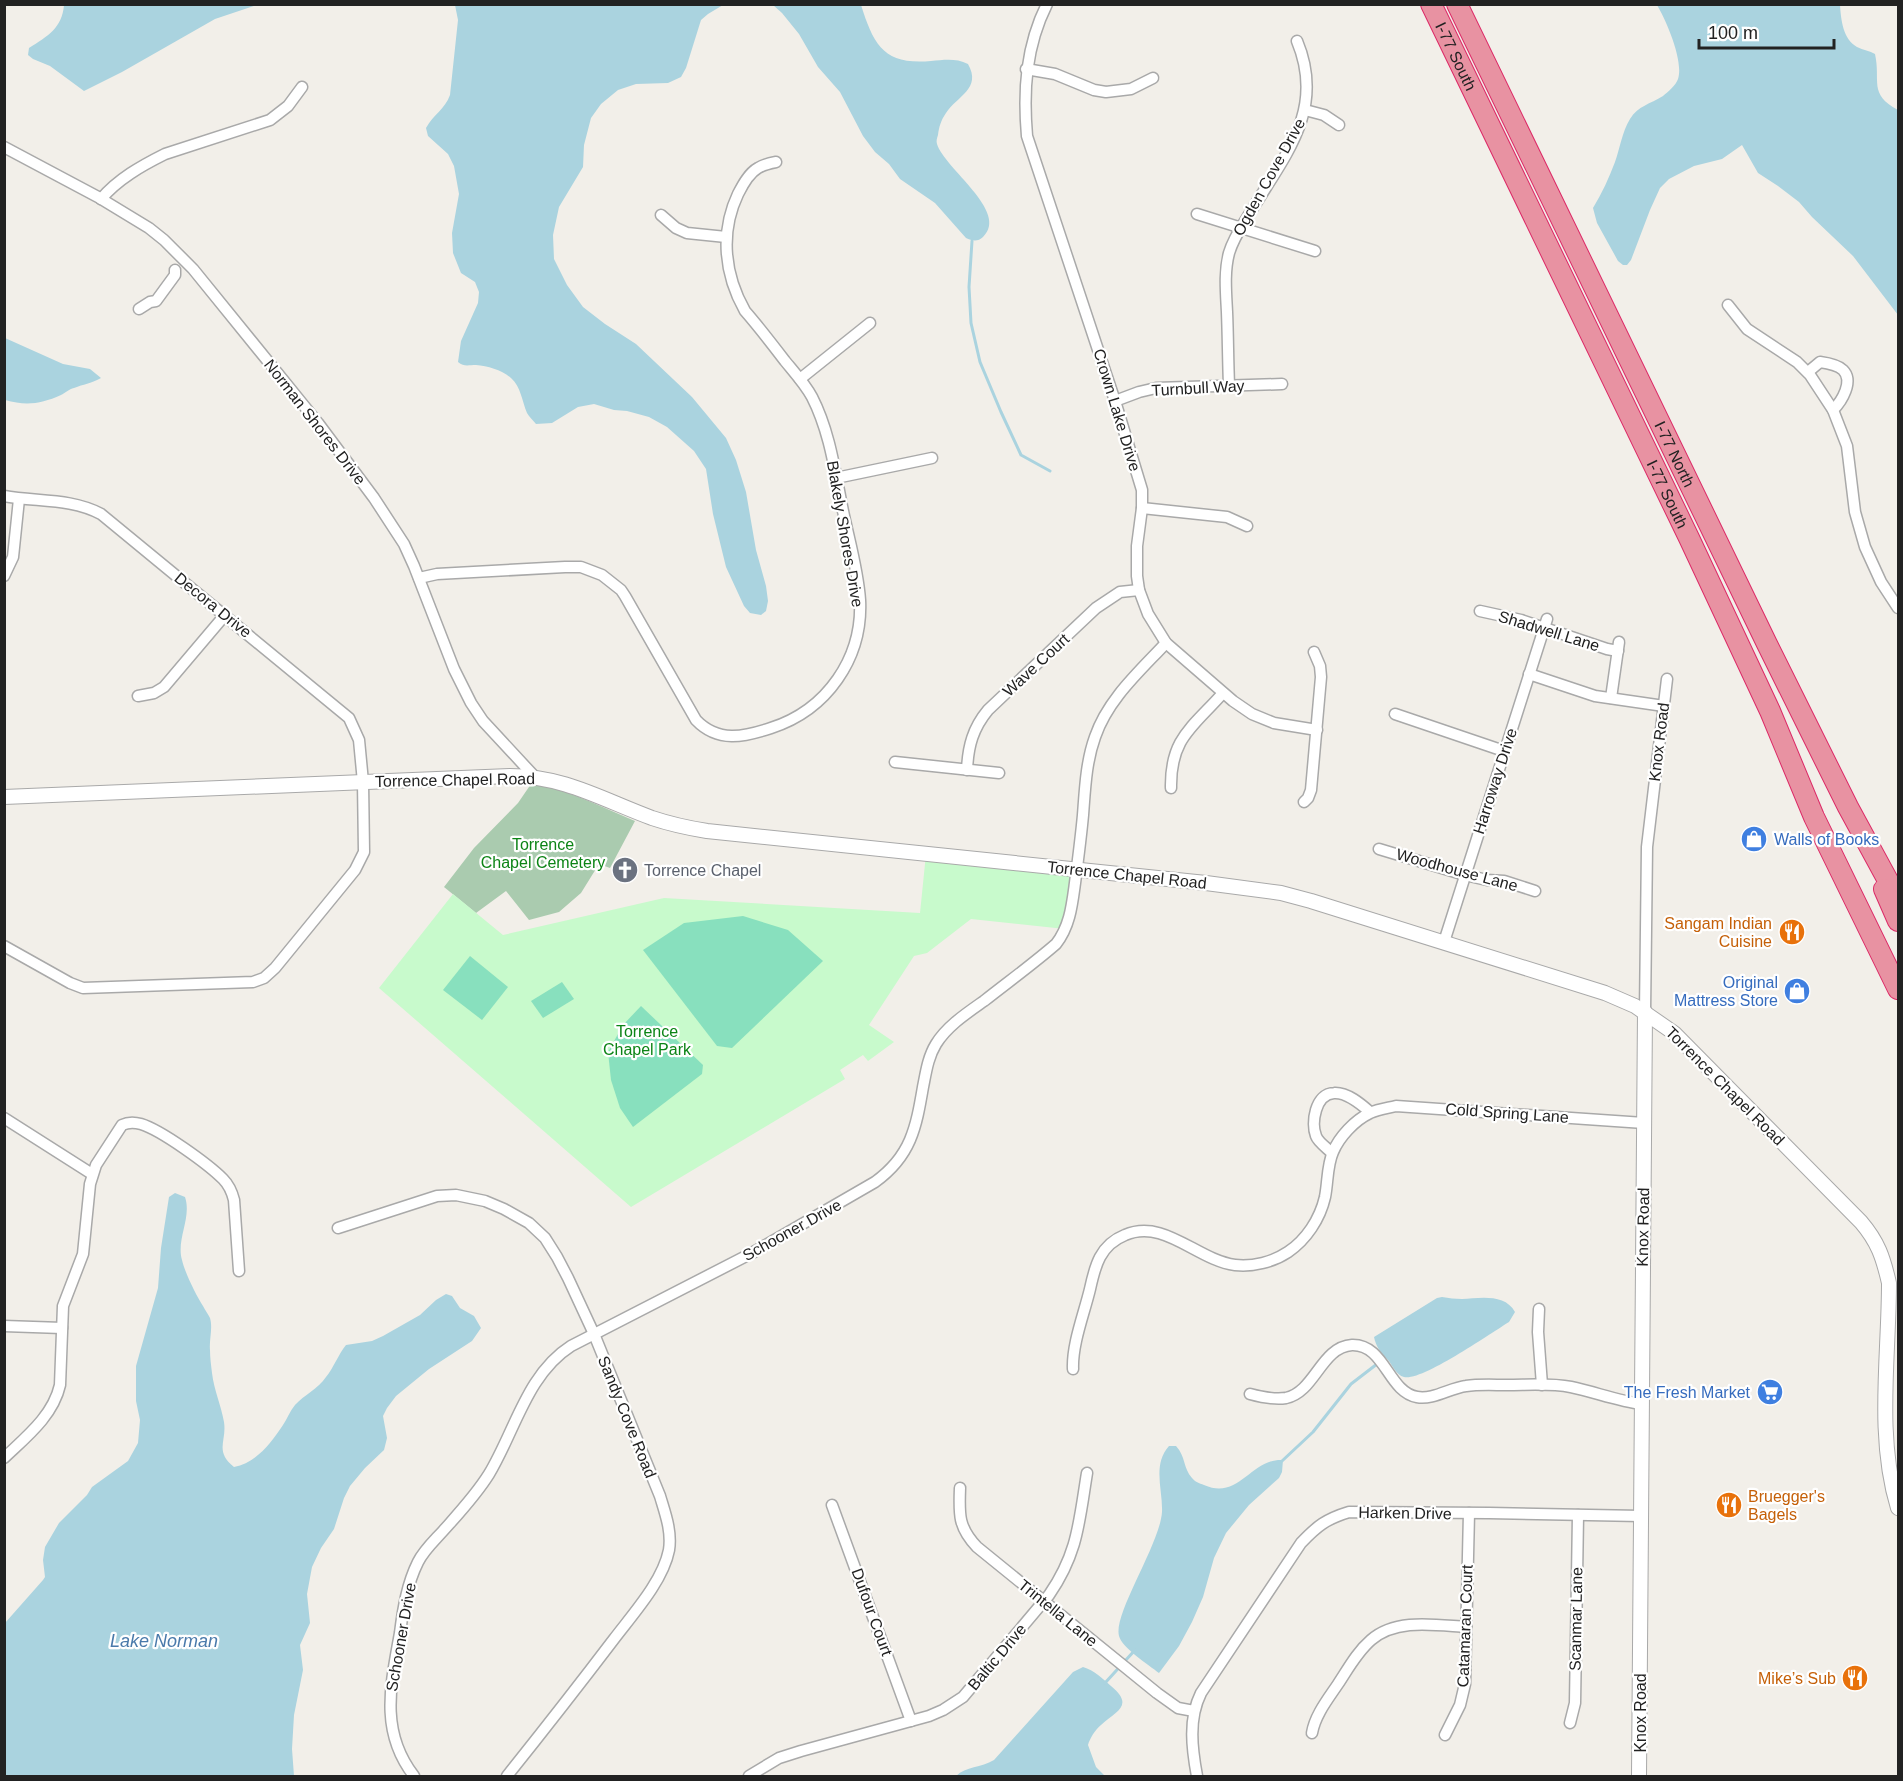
<svg xmlns="http://www.w3.org/2000/svg" width="1903" height="1781" font-family="Helvetica,sans-serif">
<style>
.cemetery{fill:#aacbaf}
.park{fill:#c8facc}
.pitch{fill:#88e0be}
.water{fill:#aad3df}
.lines{fill:none;stroke-linecap:round;stroke-linejoin:round}
.stream{stroke:#aad3df;stroke-width:3}
.minor-casing{stroke:#a9a9a9;stroke-width:13}
.tertiary-casing{stroke:#a9a9a9;stroke-width:16}
.motorway-casing{stroke:#dc2a67;stroke-width:22}
.minor{stroke:#fff;stroke-width:10}
.tertiary{stroke:#fff;stroke-width:14}
.motorway{stroke:#e892a2;stroke-width:20}
.labels{text-anchor:middle;dominant-baseline:central;stroke-width:4.5;stroke-linejoin:round;paint-order:stroke}
.street-label{font-size:16px;fill:#222;stroke:#fff}
.shop-label{font-size:16px;fill:#366cbe;stroke:#fff;text-anchor:end}
.park-label{font-size:16px;fill:#0c8416;stroke:#fff}
.worship-label{font-size:16px;fill:#5b616d;stroke:#fff;text-anchor:start}
.food-label{font-size:16px;fill:#c56008;stroke:#fff;text-anchor:end}
.water-label{font-size:18px;font-style:italic;fill:#4a7aab;stroke:#fff}
</style>
<rect width="100%" height="100%" fill="#f2efe9"/>
<path class="cemetery" d="M531,784C568,789 601,807 635,821L610,868L599,864L581,893L559,912L529,920L506,891L476,913L444,887L474,848L518,803Z"/>
<polygon class="park" points="926,854 1077,870 1065,929 971,919 927,953 914,956 869,1025 894,1042 868,1061 863,1055 840,1070 845,1079 631,1207 379,988 453,894 503,935 664,898 920,913"/>
<g class="pitch">
<polygon points="743,916 788,930 823,961 732,1048 717,1046 643,950 684,923"/>
<polygon points="470,956 508,987 482,1020 443,990"/>
<polygon points="562,982 574,999 543,1018 531,1001"/>
<polygon points="641,1006 703,1065 702,1074 633,1127 620,1108 611,1080 608,1052 623,1025"/>
</g>
<g class="water">
<path d="M64,5L65,4L257,5L215,19L122,72L84,91L50,66L33,59L28,55L29,48C48,36 62,28 64,5Z"/>
<path d="M455,5H723L708,14L701,20L686,68L681,77L668,83L636,84L618,90L601,104L591,118L584,145L583,167L559,207L553,235L554,259L567,285L583,307L605,324L636,344L692,397L726,438L736,460L746,492L756,550L766,586L768,601L766,611L761,615L750,613L744,606L726,567L713,514L706,469L694,451L667,427L649,417L627,411L614,410L594,404L578,407L552,423L536,424C533,420 529,417 527,413C522,401 521,387 511,378C502,370 488,366 476,365C468,365 464,367 458,362L461,341L478,303L479,292L475,282L461,273L453,253L452,233L459,194L454,166L448,154L428,136L426,128C433,115 445,109 450,95L458,20Z"/>
<path d="M773,5H861C874,46 884,65 931,61C944,60 956,58 968,64C982,89 957,96 946,113C941,120 939,127 938,135C937,138 936,141 937,144C944,168 1010,212 983,237C978,242 972,241 966,238L935,203L900,179L889,164L875,152L863,136L840,92L818,67L799,34L782,13Z"/>
<path d="M1657,5H1840C1841,20 1843,39 1857,47C1863,50 1870,51 1875,54C1881,81 1868,94 1898,110V315L1853,256L1812,217L1799,202L1778,186L1758,173L1742,145L1722,159L1694,166L1669,179L1660,188L1650,210L1631,260L1627,265H1623L1618,261L1597,223L1593,208C1602,193 1609,178 1615,162C1620,148 1622,132 1630,119C1638,106 1650,104 1663,96C1668,92 1676,85 1678,79C1684,61 1666,20 1657,5Z"/>
<path d="M5,338L63,364L90,369L101,378C90,384 84,384 74,388C69,389 65,393 61,395C41,404 26,406 5,400Z"/>
<path d="M175,1193L185,1197C192,1218 176,1239 182,1260C185,1273 196,1295 203,1306C205,1310 208,1314 210,1318C213,1328 209,1340 210,1350C210,1357 211,1365 212,1373C214,1390 221,1405 224,1422C227,1441 214,1451 234,1467C256,1463 271,1443 283,1425C287,1419 290,1411 295,1405C304,1395 318,1389 326,1377C334,1367 338,1355 346,1345L372,1341L383,1336L420,1315L436,1300L446,1294L452,1296L460,1308L474,1316L481,1328L472,1341L429,1369L396,1396L387,1408L383,1416L387,1438L384,1450L365,1468L350,1486L344,1498L334,1529L321,1548L312,1567L307,1594L310,1623L300,1645L303,1670L294,1715L292,1749L294,1776H5V1623L43,1580L45,1577L43,1560L45,1547L59,1523L87,1495L92,1487L128,1461L138,1443L140,1420L136,1401V1366L158,1288L161,1248L169,1197Z"/>
<path d="M1442,1297C1449,1298 1455,1299 1462,1299C1479,1298 1505,1293 1515,1312L1509,1322C1491,1333 1421,1382 1404,1377C1396,1375 1393,1366 1388,1360C1381,1353 1376,1347 1374,1337L1437,1298Z"/>
<path d="M1169,1446H1176C1186,1457 1183,1468 1192,1478C1195,1482 1199,1483 1204,1485C1239,1501 1251,1458 1283,1460L1282,1472L1279,1478L1249,1505L1226,1533L1214,1558L1203,1597L1192,1622L1179,1646L1159,1673C1149,1665 1122,1648 1119,1636C1113,1614 1160,1544 1162,1512C1163,1490 1152,1465 1169,1446Z"/>
<path d="M1083,1667C1094,1670 1103,1679 1111,1686C1135,1706 1116,1711 1101,1725C1095,1730 1090,1738 1088,1745L1096,1767L1105,1776H956C966,1766 981,1768 994,1760L1073,1672Z"/>
</g>
<g class="lines">
<g class="stream">
<polyline points="972,241 969,287 971,323 980,362 1001,412 1021,455 1050,471"/>
<polyline points="1282,1461 1313,1432 1351,1384 1377,1364"/>
<polyline points="1105,1683 1135,1650"/>
</g>
<defs>
<g id="minor">
<path d="M1047,4C1026,46 1023,90 1027,136L1115,401L1142,490V508L1137,546V576L1139,590L1148,614L1166,643L1233,701L1252,714L1274,723L1317,730"/>
<polyline points="1026,69 1055,74 1094,90 1106,92 1131,89 1153,78"/>
<polyline points="1305,110 1324,115 1339,125"/>
<polyline points="4,147 98,197 149,228 164,240 193,269 318,423 374,498 404,544 414,566 454,669 471,703 483,721 534,776"/>
<path d="M101,199C118,179 141,166 165,154L270,120L288,106L302,87"/>
<polyline points="1197,214 1315,251"/>
<polyline points="661,215 676,228 687,233 726,237"/>
<polyline points="1728,305 1747,329 1797,362 1810,375 1833,410 1847,446 1855,512 1865,547 1881,582 1898,608"/>
<polyline points="139,309 150,302 156,301 175,275 175,270"/>
<path d="M1808,372L1820,362C1827,363 1838,365 1843,370C1854,381 1842,401 1833,410"/>
<polyline points="800,379 870,323"/>
<path d="M1229,385C1228,361 1228,336 1227,312C1226,292 1224,272 1229,253C1234,236 1244,223 1253,208C1287,153 1325,108 1297,41"/>
<polyline points="1115,401 1139,392 1156,388 1282,384"/>
<polyline points="836,478 932,458"/>
<path d="M4,496C37,502 71,498 101,514L349,718L359,740L363,782L364,852L355,870L275,968L264,978L253,982L83,988L70,983L4,946"/>
<polyline points="1142,508 1227,517 1247,526"/>
<polyline points="4,576 13,557 19,499"/>
<path d="M419,578L437,574L565,567H581L602,575L621,590L625,596L696,720C718,743 744,737 771,728C827,710 863,658 860,600C858,570 849,540 843,511C835,472 830,432 812,397C805,384 794,372 785,361C772,344 759,327 745,311C724,274 720,232 738,194C743,184 749,173 758,168C763,165 770,163 776,162"/>
<polyline points="1480,611 1521,620 1607,649 1618,651"/>
<polyline points="1529,674 1595,696 1664,706"/>
<polyline points="138,696 154,693 164,687 225,615"/>
<polyline points="1611,698 1619,642"/>
<polyline points="1395,714 1504,751"/>
<polyline points="895,762 999,773"/>
<path d="M967,770C968,746 973,728 988,710L1096,608L1120,592L1139,590"/>
<path d="M1171,788C1170,738 1193,727 1223,693"/>
<polyline points="1304,802 1308,798 1311,790 1321,677 1320,666 1314,652"/>
<polyline points="1379,849 1465,875 1487,880 1504,881 1535,891"/>
<polyline points="1444,942 1547,619"/>
<polyline points="1645,1012 1647,847 1667,679"/>
<polyline points="4,1118 92,1174"/>
<path d="M1332,1153C1327,1148 1318,1142 1316,1136C1311,1123 1315,1094 1334,1093C1347,1092 1361,1104 1370,1112"/>
<path d="M338,1228L437,1196L456,1195L485,1201L504,1209L529,1223L545,1238L557,1257L568,1278L594,1334L660,1496C665,1513 672,1531 669,1550C663,1581 633,1614 614,1639C579,1685 543,1731 507,1776"/>
<polyline points="1539,1309 1538,1332 1542,1385"/>
<polyline points="4,1326 62,1328"/>
<path d="M1073,1369C1072,1344 1084,1314 1090,1289C1095,1266 1100,1245 1125,1235C1164,1218 1197,1260 1235,1265C1253,1267 1273,1262 1288,1252C1306,1240 1320,1219 1325,1197C1328,1182 1327,1165 1333,1152C1339,1137 1355,1120 1370,1113C1378,1109 1388,1108 1396,1106L1644,1123"/>
<path d="M1250,1394C1261,1397 1273,1400 1286,1398C1315,1392 1321,1347 1352,1345C1385,1344 1388,1392 1417,1397C1433,1400 1450,1388 1466,1386C1479,1384 1494,1385 1507,1385C1528,1385 1550,1383 1571,1387C1595,1392 1618,1401 1642,1404"/>
<path d="M4,1458C26,1437 53,1416 60,1385L63,1306L83,1254L90,1184L96,1165L122,1125C128,1122 134,1122 141,1124C161,1130 208,1164 223,1179C229,1185 232,1192 234,1200L239,1271"/>
<path d="M960,1488C959,1514 958,1527 977,1547L1157,1693L1178,1708L1194,1711"/>
<polyline points="832,1505 911,1721"/>
<polyline points="1570,1723 1575,1703 1578,1515"/>
<path d="M1312,1733C1315,1715 1328,1699 1338,1684C1348,1669 1357,1652 1371,1640C1396,1618 1435,1625 1466,1627"/>
<polyline points="1445,1735 1460,1705 1465,1684 1469,1513"/>
<path d="M414,1776C379,1731 391,1684 400,1633C403,1609 407,1584 418,1562C424,1550 434,1541 443,1531C459,1513 476,1495 489,1474C515,1431 527,1374 571,1346L752,1253L875,1182C911,1156 916,1128 923,1087C926,1072 928,1057 936,1044C947,1026 967,1013 984,1001C1008,982 1033,964 1056,944C1070,926 1072,905 1075,883C1078,860 1081,837 1083,815C1085,789 1086,762 1095,737C1108,699 1140,671 1166,643"/>
<path d="M749,1776L779,1758L801,1751L929,1716L943,1710L963,1697L1049,1595C1078,1553 1079,1522 1087,1473"/>
<path d="M1197,1776C1192,1749 1188,1719 1201,1693L1301,1543C1317,1526 1326,1519 1349,1512L1489,1513L1641,1516"/>
</g>
<g id="tertiary">
<path d="M4,797L510,776C564,776 603,800 652,818C670,824 688,828 707,831L1206,883L1281,893L1311,901L1605,993L1635,1006L1674,1033L1861,1222C1878,1242 1883,1257 1889,1283C1889,1357 1876,1436 1898,1508"/>
<polyline points="1639,1776 1645,1012"/>
</g>
<g id="motorway">
<path id="s1" d="M1431,4L1689,538L1770,711L1814,817L1898,989"/>
<path id="s2" d="M1457,4L1767,644L1848,807L1898,899"/>
<polyline points="1884,889 1898,921"/>
</g>
</defs>
<use href="#minor" class="minor-casing"/>
<use href="#tertiary" class="tertiary-casing"/>
<use href="#motorway" class="motorway-casing"/>
<use href="#minor" class="minor"/>
<use href="#tertiary" class="tertiary"/>
<use href="#motorway" class="motorway"/>
</g>
<defs>
<symbol id="shop-disc" viewBox="-11 -11 22 22"><circle r="9.5" fill="#3f7fe0" stroke="#fff"/><path d="M-5-2.5h2.3a2.7 3.5 0 0 1 5.4 0H5L5.5 6h-11ZM-1.5-2.5h3a1.5 2.3 0 0 0-3 0Z" fill="#fff"/></symbol>
<symbol id="church-disc" viewBox="-11 -11 22 22"><circle r="9.5" fill="#6b7280" stroke="#fff"/><path d="M-1.2-6h2.4v3.5h3.3v2.4h-3.3V6h-2.4V-.1h-3.3v-2.4h3.3Z" fill="#fff"/></symbol>
<symbol id="restaurant-disc" viewBox="-11 -11 22 22"><circle r="9.5" fill="#e8710a" stroke="#fff"/><path d="M-5-6h1v4h1v-4h1v4h1v-4h1v5L-1.5 .5V6h-2V.5L-5-1ZM5-6V6H3V1.5H1.5Q1.5-4 5-6Z" fill="#fff"/></symbol>
<symbol id="supermarket-disc" viewBox="-11 -11 22 22"><circle r="9.5" fill="#3f7fe0" stroke="#fff"/><path d="M-6-5.5h2.5l.6 2H6L4.5 2H-2.5L-4.4-4H-6ZM-1.5 3.2a1.3 1.3 0 1 0 .1 0ZM3 3.2a1.3 1.3 0 1 0 .1 0Z" fill="#fff"/></symbol>
</defs>
<g fill-rule="evenodd">
<use href="#shop-disc" x="1739" y="824" width="30" height="30"/>
<use href="#church-disc" x="610" y="855" width="30" height="30"/>
<use href="#restaurant-disc" x="1777" y="917" width="30" height="30"/>
<use href="#shop-disc" x="1782" y="976" width="30" height="30"/>
<use href="#supermarket-disc" x="1755" y="1377" width="30" height="30"/>
<use href="#restaurant-disc" x="1714" y="1490" width="30" height="30"/>
<use href="#restaurant-disc" x="1840" y="1663" width="30" height="30"/>
</g>
<g class="labels">
<g class="street-label">
<text stroke="none"><textPath href="#s1" startOffset="58">I-77 South</textPath></text>
<text transform="translate(1269 177) rotate(-61)">Ogden Cove Drive</text>
<text transform="translate(1198 388) rotate(-3)">Turnbull Way</text>
<text transform="translate(1117 410) rotate(73)">Crown Lake Drive</text>
<text transform="translate(315 422) rotate(52)">Norman Shores Drive</text>
<text stroke="none"><textPath href="#s2" startOffset="500">I-77 North</textPath></text>
<text stroke="none"><textPath href="#s1" startOffset="544">I-77 South</textPath></text>
<text transform="translate(845 534) rotate(80)">Blakely Shores Drive</text>
<text transform="translate(213 605) rotate(39)">Decora Drive</text>
<text transform="translate(1549 631) rotate(17)">Shadwell Lane</text>
<text transform="translate(1036 665) rotate(-43)">Wave Court</text>
<text transform="translate(1659 742) rotate(-83)">Knox Road</text>
<text transform="translate(455 780) rotate(-1)">Torrence Chapel Road</text>
<text transform="translate(1495 781) rotate(-72)">Harroway Drive</text>
<text transform="translate(1457 870) rotate(15)">Woodhouse Lane</text>
<text transform="translate(1127 875) rotate(6)">Torrence Chapel Road</text>
<text transform="translate(1725 1086) rotate(45)">Torrence Chapel Road</text>
<text transform="translate(1507 1113) rotate(4)">Cold Spring Lane</text>
<text transform="translate(1643 1227) rotate(-89)">Knox Road</text>
<text transform="translate(792 1230) rotate(-29)">Schooner Drive</text>
<text transform="translate(627 1417) rotate(68)">Sandy Cove Road</text>
<text transform="translate(1405 1513) rotate(1)">Harken Drive</text>
<text transform="translate(872 1612) rotate(70)">Dufour Court</text>
<text transform="translate(1058 1613) rotate(39)">Trintella Lane</text>
<text transform="translate(1576 1619) rotate(-89)">Scanmar Lane</text>
<text transform="translate(1465 1626) rotate(-88)">Catamaran Court</text>
<text transform="translate(401 1637) rotate(-80)">Schooner Drive</text>
<text transform="translate(997 1657) rotate(-50)">Baltic Drive</text>
<text transform="translate(1640 1713) rotate(-90)">Knox Road</text>
</g>
<g class="shop-label">
<text x="1774" y="839" text-anchor="start">Walls of Books</text>
<text x="1778" y="982">Original<tspan x="1778" dy="18">Mattress Store</tspan></text>
<text x="1750" y="1392">The Fresh Market</text>
</g>
<g class="park-label">
<text x="543" y="844">Torrence<tspan x="543" dy="18">Chapel Cemetery</tspan></text>
<text x="647" y="1031">Torrence<tspan x="647" dy="18">Chapel Park</tspan></text>
</g>
<g class="worship-label">
<text x="644" y="870">Torrence Chapel</text>
</g>
<g class="food-label">
<text x="1772" y="923">Sangam Indian<tspan x="1772" dy="18">Cuisine</tspan></text>
<text x="1748" y="1496" text-anchor="start">Bruegger's<tspan x="1748" dy="18">Bagels</tspan></text>
<text x="1836" y="1678">Mike’s Sub</text>
</g>
<g class="water-label">
<text x="164" y="1641">Lake Norman</text>
</g>
</g>
<rect width="1903" height="1781" fill="none" stroke="#222222" stroke-width="12"/>
<path d="M1699 39v9h135v-9" fill="none" stroke="#222222" stroke-width="3"/>
<text x="1708" y="39" font-size="18" fill="#222222" stroke="#ffffff" stroke-width="4.5" paint-order="stroke">100 m</text>
</svg>
